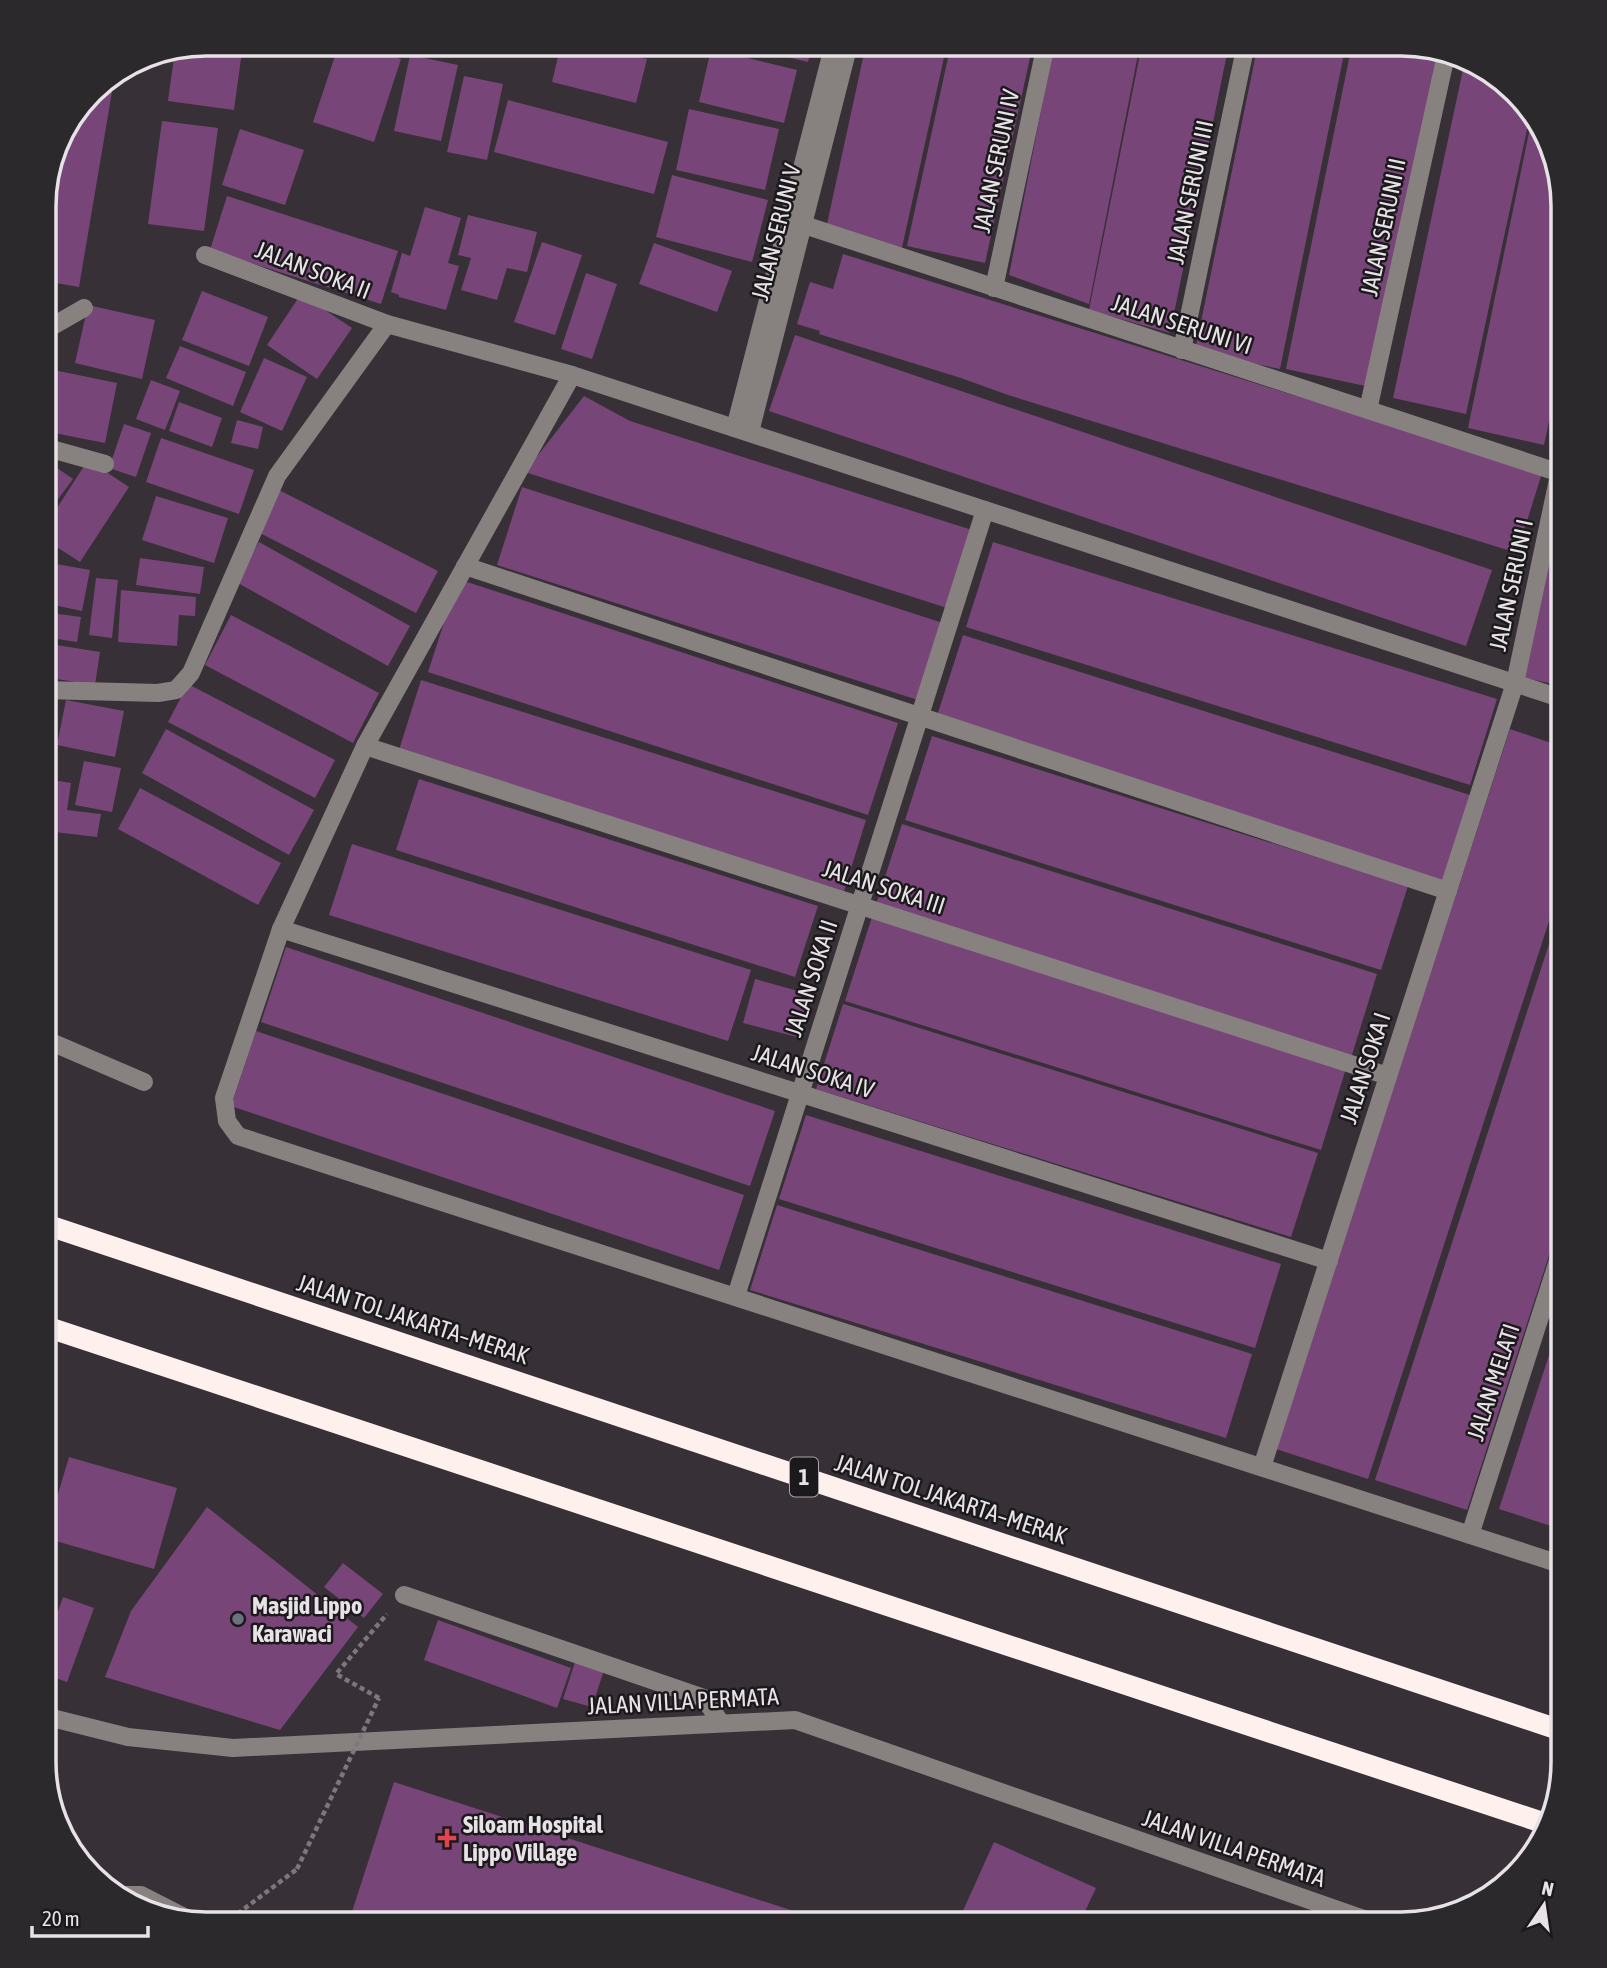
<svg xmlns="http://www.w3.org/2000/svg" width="1607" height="1968" font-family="'Asap Condensed',sans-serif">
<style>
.building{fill:#784578}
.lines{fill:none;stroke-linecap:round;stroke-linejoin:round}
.path{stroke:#7d777d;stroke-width:4.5;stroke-dasharray:5 3.5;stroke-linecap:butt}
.minor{stroke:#878280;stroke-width:18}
.highway{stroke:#fef1ed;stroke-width:21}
.path-bridge{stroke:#7d777d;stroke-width:4.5;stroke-dasharray:5 3.5;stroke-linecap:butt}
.worship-dot{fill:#6b7280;stroke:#1c191c;stroke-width:2.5}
.health-dot{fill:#e0444e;stroke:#1c191c;stroke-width:2.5}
.labels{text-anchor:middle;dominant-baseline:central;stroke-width:5;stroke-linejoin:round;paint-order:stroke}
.shield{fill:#1c191c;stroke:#a9a6a9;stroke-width:2}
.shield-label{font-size:23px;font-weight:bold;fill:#e6e2e6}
.street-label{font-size:24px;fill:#e6e2e6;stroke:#1c191c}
.poi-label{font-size:24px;font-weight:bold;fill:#e6e2e6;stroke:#1c191c;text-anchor:start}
.rim{fill:none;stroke:#e6e2e6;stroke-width:3.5}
</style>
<rect width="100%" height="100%" fill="#373037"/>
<g class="building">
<polygon points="206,44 243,44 234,110 168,101 175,50"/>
<polygon points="339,44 354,44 401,59 374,142 313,122"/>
<polygon points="561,44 586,44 647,59 636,103 552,82"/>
<polygon points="733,44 812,44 808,62"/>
<polygon points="866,44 947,44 901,252 827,224"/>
<polygon points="951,44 1033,44 985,263 907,246"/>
<polygon points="1054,44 1140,44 1089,304 1009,275"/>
<polygon points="1142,44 1229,44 1170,333 1089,310"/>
<polygon points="1258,44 1346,44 1280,369 1195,351"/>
<polygon points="1352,44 1412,44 1439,52 1370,387 1286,369"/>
<polygon points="711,49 797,70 784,123 699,102"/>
<polygon points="410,55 458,65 441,141 394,131"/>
<polygon points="1465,60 1482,65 1531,111 1466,414 1393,398"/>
<polygon points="115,74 79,287 44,281 44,195 60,134 99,84"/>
<polygon points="464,76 503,84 487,160 447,152"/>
<polygon points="508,100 668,142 654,194 494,152"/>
<polygon points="689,109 779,129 765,190 676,170"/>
<polygon points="1533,113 1536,115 1563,205 1563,354 1544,445 1468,428"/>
<polygon points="162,121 218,128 204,231 148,224"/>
<polygon points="240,129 304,150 285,205 222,185"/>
<polygon points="672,175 768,200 752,262 656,237"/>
<polygon points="227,196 398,251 381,304 210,250"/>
<polygon points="425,207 461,218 448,263 459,266 446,310 399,297 399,295 391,292 402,253 410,256"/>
<polygon points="468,215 537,232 527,272 507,268 497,300 461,290 471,258 458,255"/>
<polygon points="542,242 582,255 555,335 514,322"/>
<polygon points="654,243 732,271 717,312 639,284"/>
<polygon points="843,254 1542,473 1517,553 1008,395 961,378 819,334 820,331 797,324 810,282 833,289"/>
<polygon points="586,273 617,284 592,359 561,349"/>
<polygon points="44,291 56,293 51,322 44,321"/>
<polygon points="202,291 268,317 249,366 182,340"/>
<polygon points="301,294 352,328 317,379 267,345"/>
<polygon points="88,305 155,320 142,379 75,363"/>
<polygon points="795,335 1492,570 1466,646 769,411"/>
<polygon points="180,346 246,372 233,406 166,378"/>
<polygon points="264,358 307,377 282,431 240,412"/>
<polygon points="44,368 117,383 105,443 44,431"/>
<polygon points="151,380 180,391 165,430 136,419"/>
<polygon points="584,396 630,421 972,530 947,608 525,472"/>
<polygon points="179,402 222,418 212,447 169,431"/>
<polygon points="237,420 263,427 258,449 231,443"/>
<polygon points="124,424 151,433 136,477 109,468"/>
<polygon points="161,438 254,470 239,514 146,482"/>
<polygon points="44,459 73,479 44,518"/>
<polygon points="88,460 129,487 80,562 44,539 44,528"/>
<polygon points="522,487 943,623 918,700 497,565"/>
<polygon points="279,490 438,571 416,613 258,532"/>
<polygon points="1563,491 1563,686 1521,677"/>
<polygon points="156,496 228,518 214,563 142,540"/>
<polygon points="259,542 410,626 388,666 236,582"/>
<polygon points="993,542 1497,699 1470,785 966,627"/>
<polygon points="140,558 204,567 200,594 136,585"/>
<polygon points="45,562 90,570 82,611 44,603"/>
<polygon points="96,578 118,580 112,638 89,635"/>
<polygon points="458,579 898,723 868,815 428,672"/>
<polygon points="121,590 196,597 195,616 179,615 177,646 118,642"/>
<polygon points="44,612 81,617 77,642 44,637"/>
<polygon points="231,615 379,693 353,743 205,665"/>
<polygon points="963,635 1470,795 1445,881 936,719"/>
<polygon points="44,643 100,652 95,685 44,677"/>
<polygon points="421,680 866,820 844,891 399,750"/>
<polygon points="188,684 335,760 315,798 168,722"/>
<polygon points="66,700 124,711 115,757 57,745"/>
<polygon points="44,706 54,708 49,742 44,741"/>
<polygon points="166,729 314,810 289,855 142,773"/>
<polygon points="1510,729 1563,747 1563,878 1368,1479 1276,1449"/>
<polygon points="932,736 1408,886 1381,970 905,820"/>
<polygon points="44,747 49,748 45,770 44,770"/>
<polygon points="84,761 121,768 112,812 75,805"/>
<polygon points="419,779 818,906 795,977 396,850"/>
<polygon points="52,780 71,783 67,810 101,814 97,837 46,831"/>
<polygon points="140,788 281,863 258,905 118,829"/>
<polygon points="902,824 1377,974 1351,1058 875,908"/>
<polygon points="352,844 751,970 728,1041 329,915"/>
<polygon points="1563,901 1563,1212 1467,1510 1375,1480"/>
<polygon points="872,917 1347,1065 1321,1150 845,1001"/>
<polygon points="286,947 775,1111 750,1186 261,1022"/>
<polygon points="755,979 809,994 797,1037 743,1023"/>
<polygon points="843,1004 1318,1153 1291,1237 816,1089"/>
<polygon points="256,1031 744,1195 719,1270 231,1106"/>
<polygon points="806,1115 1281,1264 1255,1348 779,1199"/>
<polygon points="777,1205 1252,1354 1226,1438 750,1290"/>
<polygon points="1563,1312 1563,1530 1499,1509"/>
<polygon points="69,1457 177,1488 154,1569 45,1538"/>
<polygon points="207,1507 358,1627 280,1730 105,1677 131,1611"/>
<polygon points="343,1563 383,1594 364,1618 324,1587"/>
<polygon points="63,1597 94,1608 67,1682 44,1674 44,1650"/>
<polygon points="438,1620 571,1668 557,1708 424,1660"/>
<polygon points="576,1659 605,1667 592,1707 563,1699"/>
<polygon points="394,1782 834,1924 348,1924"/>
<polygon points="994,1842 1096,1888 1079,1924 957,1924"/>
</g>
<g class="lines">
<g class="path">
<polyline points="379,1698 336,1674 387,1614"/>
<polyline points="224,1924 297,1869"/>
</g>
<g class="minor">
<polyline points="789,220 1560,473"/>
<polyline points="205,255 387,324 572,375 1563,699"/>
<polyline points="994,288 1046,44"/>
<polyline points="44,331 84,308"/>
<polyline points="1182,350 1246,44"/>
<polyline points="572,375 365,746 281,929 224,1098 227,1121 238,1136 1563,1565"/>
<polyline points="1368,410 1446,55"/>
<polyline points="735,428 834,44"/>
<polyline points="750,432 849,44"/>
<polyline points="44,447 105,464"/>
<polyline points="465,566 1448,891"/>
<polyline points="44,690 158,693 176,690 191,673 277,476 387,324"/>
<polyline points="365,746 1388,1076"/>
<polyline points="281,929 1329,1261"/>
<polyline points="44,1039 144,1082"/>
<polyline points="736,1296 985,510"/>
<polyline points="1262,1467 1515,683 1563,456"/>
<polyline points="1470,1535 1563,1245"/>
<polyline points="404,1595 704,1698 721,1723"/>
<polyline points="44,1716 128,1737 233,1748 795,1720 1378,1924"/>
<polyline points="119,1895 141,1895 192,1921"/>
</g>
<g class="highway">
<polyline points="44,1224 1563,1731"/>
<polyline points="44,1326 1547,1824"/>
</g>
<polyline class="path-bridge" points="297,1869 379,1698"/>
</g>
<circle class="worship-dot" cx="238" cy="1619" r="7"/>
<path class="health-dot" d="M443.5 1827.5h7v7h7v7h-7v7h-7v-7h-7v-7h7z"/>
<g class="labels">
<rect class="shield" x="790" y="1457.5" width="28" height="39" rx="5"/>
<g class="shield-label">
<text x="804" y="1477">1</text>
</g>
<g class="street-label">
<text transform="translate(996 161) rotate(-78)">JALAN SERUNI IV</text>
<text transform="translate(1190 192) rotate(-78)">JALAN SERUNI III</text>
<text transform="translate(1383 227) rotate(-78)">JALAN SERUNI II</text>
<text transform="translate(776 232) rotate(-76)">JALAN SERUNI V</text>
<text transform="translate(313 270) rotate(21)">JALAN SOKA II</text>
<text transform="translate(1182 324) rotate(18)">JALAN SERUNI VI</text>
<text transform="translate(1511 585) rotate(-78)">JALAN SERUNI I</text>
<text transform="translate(884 887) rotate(18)">JALAN SOKA III</text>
<text transform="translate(811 978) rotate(-72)">JALAN SOKA II</text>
<text transform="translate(1365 1068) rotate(-72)">JALAN SOKA I</text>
<text transform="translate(813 1071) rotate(18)">JALAN SOKA IV</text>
<text transform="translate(413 1319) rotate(18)">JALAN TOL JAKARTA–MERAK</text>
<text transform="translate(1493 1382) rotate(-72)">JALAN MELATI</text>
<text transform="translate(951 1499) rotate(18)">JALAN TOL JAKARTA–MERAK</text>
<text transform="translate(683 1701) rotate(-3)">JALAN VILLA PERMATA</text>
<text transform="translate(1234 1848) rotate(19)">JALAN VILLA PERMATA</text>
</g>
<g class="poi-label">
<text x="252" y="1605">Masjid Lippo<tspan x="252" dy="28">Karawaci</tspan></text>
<text x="463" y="1824">Siloam Hospital<tspan x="463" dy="28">Lippo Village</tspan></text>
</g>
</g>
<path d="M0 0H1607V1968H0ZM206 56H1401A150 150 0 0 1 1551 206V1762A150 150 0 0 1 1401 1912H206A150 150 0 0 1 56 1762V206A150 150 0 0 1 206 56Z" fill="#2c292c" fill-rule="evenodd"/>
<path class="rim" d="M206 56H1401A150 150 0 0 1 1551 206V1762A150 150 0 0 1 1401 1912H206A150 150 0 0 1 56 1762V206A150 150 0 0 1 206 56Z"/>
<g transform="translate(1544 1905) rotate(13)" stroke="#1c191c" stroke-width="5" paint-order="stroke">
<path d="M0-5L12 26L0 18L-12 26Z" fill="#e6e2e6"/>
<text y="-10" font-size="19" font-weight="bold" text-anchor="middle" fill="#e6e2e6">N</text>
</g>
<path d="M32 1926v10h116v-10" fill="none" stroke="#e6e2e6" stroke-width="3.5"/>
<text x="42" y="1926" font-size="21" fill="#e6e2e6" stroke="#1c191c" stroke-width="5" paint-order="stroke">20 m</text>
</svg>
